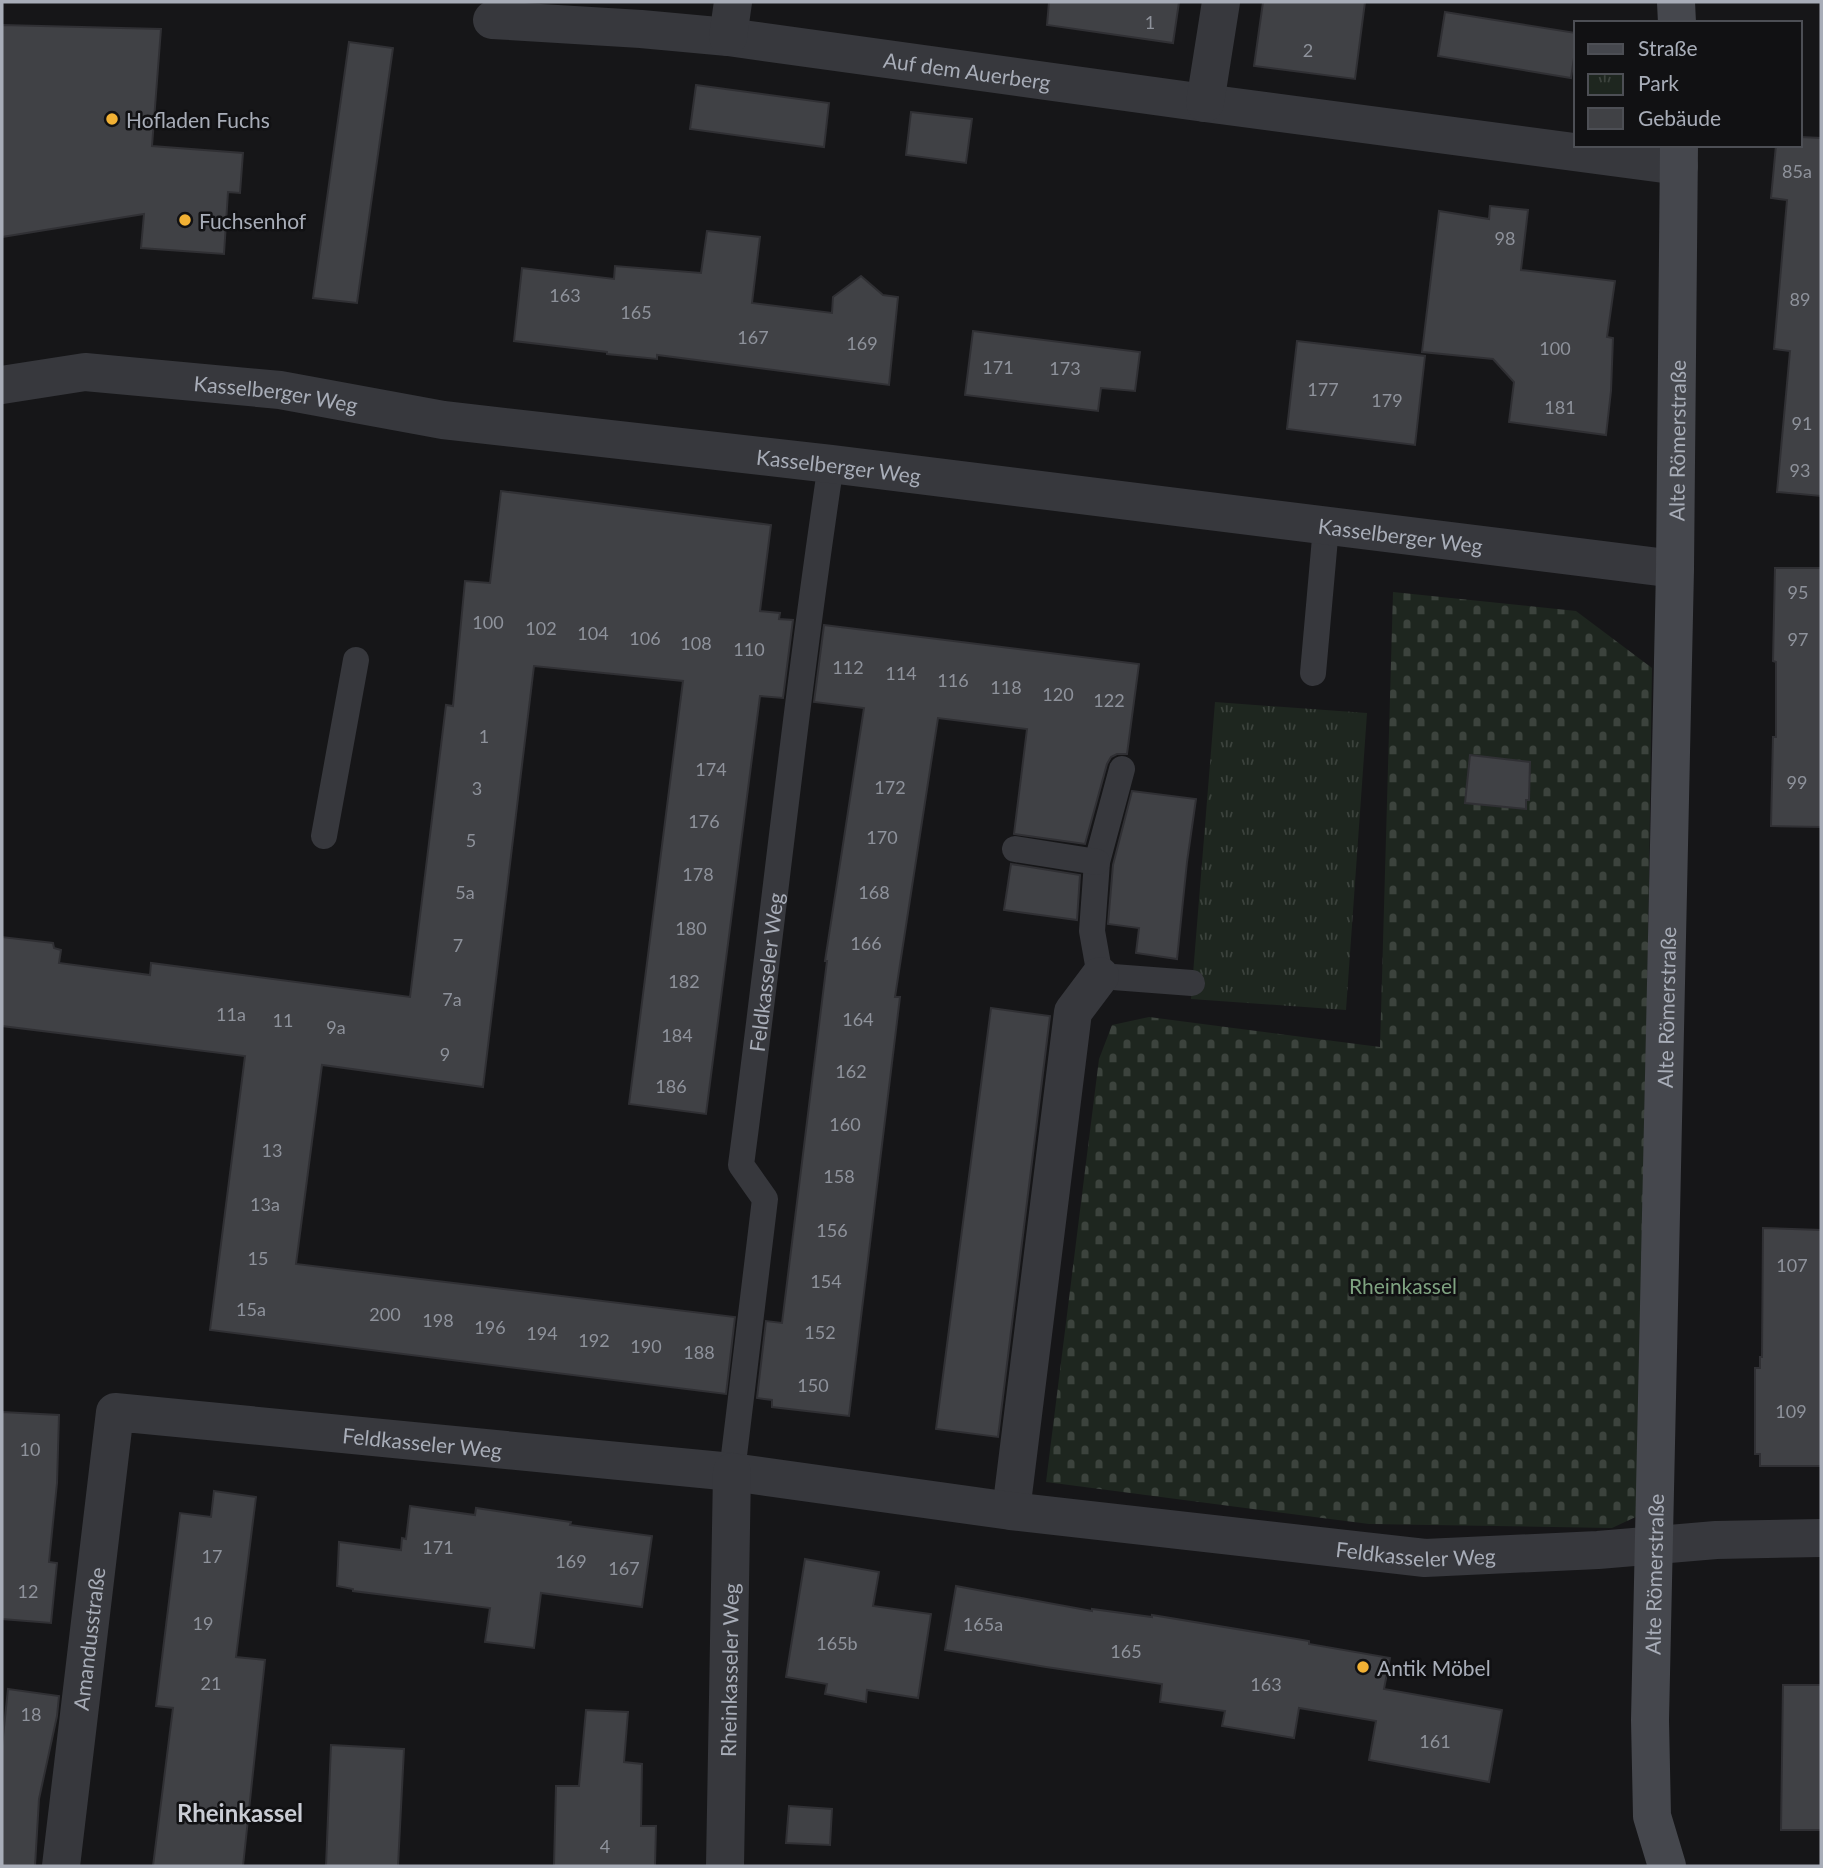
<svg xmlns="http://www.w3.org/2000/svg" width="1823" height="1868" font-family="Lato,sans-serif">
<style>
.cemetery{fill:url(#cemetery-stones)}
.park{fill:url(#park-tufts)}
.building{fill:#404145;stroke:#303034;stroke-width:2}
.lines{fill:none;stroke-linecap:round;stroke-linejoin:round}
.lane{stroke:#37383d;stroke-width:26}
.street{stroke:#37383d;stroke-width:38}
.secondary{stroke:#45474d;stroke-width:38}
.poi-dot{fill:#f2b134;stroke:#111113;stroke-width:2.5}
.labels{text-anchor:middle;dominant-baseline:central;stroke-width:5;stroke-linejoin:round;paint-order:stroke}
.number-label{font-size:18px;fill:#8e929b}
.street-label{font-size:21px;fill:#a8adb8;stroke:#111113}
.poi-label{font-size:21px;fill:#a8adb8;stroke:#111113;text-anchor:start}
.park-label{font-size:21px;fill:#7fa381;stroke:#111113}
.quarter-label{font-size:24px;font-weight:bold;fill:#c9ccd4;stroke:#111113}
</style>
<defs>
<pattern id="cemetery-stones" width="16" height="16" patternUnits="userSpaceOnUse" patternTransform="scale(1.75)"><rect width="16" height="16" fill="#1e261f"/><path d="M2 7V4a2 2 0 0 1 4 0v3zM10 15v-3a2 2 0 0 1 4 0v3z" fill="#3c433d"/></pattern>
<pattern id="park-tufts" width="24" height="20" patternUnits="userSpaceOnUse" patternTransform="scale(1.75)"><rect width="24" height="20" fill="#1e261f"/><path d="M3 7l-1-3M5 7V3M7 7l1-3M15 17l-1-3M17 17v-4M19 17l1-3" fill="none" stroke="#3c433d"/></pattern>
</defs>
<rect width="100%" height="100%" fill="#161618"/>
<polygon class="cemetery" points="1393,592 1576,611 1652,668 1640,1515 1612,1528 1369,1524 1046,1482 1099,1059 1112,1025 1149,1017 1380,1047"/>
<polygon class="park" points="1215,702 1367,713 1346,1010 1191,999"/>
<g class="building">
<polygon points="1049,2 1179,2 1173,43 1047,25"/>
<polygon points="1263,2 1365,2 1355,79 1254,66"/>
<polygon points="1445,12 1576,33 1576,45 1571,78 1438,56"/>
<polygon points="2,25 161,29 152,146 243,153 240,193 228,192 224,254 141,248 144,214 2,237"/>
<polygon points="349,42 393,48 357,303 313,298"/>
<polygon points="696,85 829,103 824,147 690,129"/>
<polygon points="911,112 972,119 966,163 906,155"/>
<polygon points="1800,137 1821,138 1821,496 1777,492 1790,351 1774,349 1787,200 1771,198 1776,145 1800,145"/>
<polygon points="1490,206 1528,210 1521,270 1615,281 1607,337 1613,338 1611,391 1606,435 1509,422 1514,382 1493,359 1422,352 1439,211 1489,219"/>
<polygon points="707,231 760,237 752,303 832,313 833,297 861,276 883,295 898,297 889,385 657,355 657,359 607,354 607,352 514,341 522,268 614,279 615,266 701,273"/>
<polygon points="973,331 1140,352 1135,391 1101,388 1098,411 965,395"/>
<polygon points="1297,341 1425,356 1415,445 1287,429"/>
<polygon points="501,491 771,525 760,611 780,613 779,619 793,620 783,698 760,696 706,1114 629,1104 683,681 534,666 483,1087 322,1065 296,1264 735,1317 726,1394 210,1330 245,1056 2,1026 2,937 53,943 54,948 61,950 59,963 150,975 151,963 410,997 446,705 453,706 465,581 490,583"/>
<polygon points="1775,568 1821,568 1821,827 1771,826 1773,737 1776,737 1776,662 1773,661"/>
<polygon points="824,625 1139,664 1127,754 1117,754 1111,757 1107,764 1085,844 1014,834 1027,729 938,718 895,997 900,997 849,1416 772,1407 772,1400 757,1398 766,1321 782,1323 827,961 825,961 864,708 814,702"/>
<polygon points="1470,755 1530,762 1529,800 1526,800 1526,809 1465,803"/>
<polygon points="1132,791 1196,799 1187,862 1177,959 1136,953 1139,928 1108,924 1113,865"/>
<polygon points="1011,864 1080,875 1077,920 1004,910"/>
<polygon points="991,1008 1050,1016 998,1437 936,1429"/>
<polygon points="1763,1228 1821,1230 1821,1466 1760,1466 1760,1454 1755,1454 1755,1368 1760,1368 1760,1357 1762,1357"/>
<polygon points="2,1412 59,1415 57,1483 49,1562 57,1563 51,1623 2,1619"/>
<polygon points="214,1491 256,1497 236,1657 265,1660 243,1866 153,1866 173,1708 156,1706 180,1513 211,1517"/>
<polygon points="410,1506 475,1515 476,1508 571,1522 570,1525 652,1536 642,1607 541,1593 534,1648 485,1642 490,1608 353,1591 353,1589 337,1586 339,1542 401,1550 402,1538 406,1539"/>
<polygon points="805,1559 879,1572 873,1606 931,1614 918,1698 867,1690 866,1702 825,1694 827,1684 786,1677"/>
<polygon points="956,1586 1092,1611 1092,1609 1152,1617 1152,1615 1309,1641 1309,1644 1390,1658 1384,1689 1502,1710 1489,1782 1369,1760 1376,1721 1299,1708 1294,1738 1222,1726 1225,1711 1160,1702 1162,1684 1046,1667 945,1650"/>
<polygon points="1783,1685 1821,1685 1821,1830 1781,1830"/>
<polygon points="8,1689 59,1696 57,1716 39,1799 35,1866 2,1866 2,1746"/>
<polygon points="586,1710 628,1712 624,1762 642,1764 641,1826 656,1826 655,1866 554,1866 556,1786 579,1786"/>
<polygon points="331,1745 404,1749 398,1866 326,1866"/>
<polygon points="789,1806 832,1809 830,1845 786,1843"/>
</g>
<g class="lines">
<g class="lane">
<polyline points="1313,673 1326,527"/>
<polyline points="1122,769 1097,862 1092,931 1100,976 1192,983"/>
<polyline points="324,836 356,660"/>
<polyline points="1015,849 1097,862"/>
<path id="s1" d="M732,1472L765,1199L741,1165C772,931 796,697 831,464"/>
</g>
<g class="street">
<path id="s2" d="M492,20L641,29L728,37L1205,103L1679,166"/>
<polyline points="728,37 733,2"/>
<polyline points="1205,103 1221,2"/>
<path id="s3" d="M2,385L85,372L280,390L443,420L831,464L1675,569"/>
<polyline points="1011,1511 1073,1012 1100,976"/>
<path id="s4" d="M61,1866L115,1412L732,1472L1011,1511L1425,1558L1598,1550L1716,1540L1821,1538"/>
<path id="s5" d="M725,1866L732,1472"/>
</g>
<g class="secondary">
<polyline points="1676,2 1677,23"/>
<path id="s6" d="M1667,1866L1652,1816L1650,1720L1675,569L1679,145"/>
</g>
</g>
<g class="poi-dot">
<circle cx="112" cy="119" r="7"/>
<circle cx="185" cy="220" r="7"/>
<circle cx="1363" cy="1667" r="7"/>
</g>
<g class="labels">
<g class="number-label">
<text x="1150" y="22">1</text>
<text x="1308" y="50">2</text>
<text x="1797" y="171">85a</text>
<text x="1505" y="238">98</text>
<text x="565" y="295">163</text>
<text x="1800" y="299">89</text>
<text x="636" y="312">165</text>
<text x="753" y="337">167</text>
<text x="862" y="343">169</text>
<text x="1555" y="348">100</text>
<text x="998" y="367">171</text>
<text x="1065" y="368">173</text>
<text x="1323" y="389">177</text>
<text x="1387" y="400">179</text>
<text x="1560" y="407">181</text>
<text x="1802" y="423">91</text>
<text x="1800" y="470">93</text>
<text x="1798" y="592">95</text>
<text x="488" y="622">100</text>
<text x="541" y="628">102</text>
<text x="593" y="633">104</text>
<text x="645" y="638">106</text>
<text x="1798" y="639">97</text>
<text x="696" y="643">108</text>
<text x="749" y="649">110</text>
<text x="848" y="667">112</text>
<text x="901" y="673">114</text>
<text x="953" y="680">116</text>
<text x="1006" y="687">118</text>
<text x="1058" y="694">120</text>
<text x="1109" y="700">122</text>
<text x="484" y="736">1</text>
<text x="711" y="769">174</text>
<text x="1797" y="782">99</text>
<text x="890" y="787">172</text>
<text x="477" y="788">3</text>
<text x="704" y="821">176</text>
<text x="882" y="837">170</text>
<text x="471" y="840">5</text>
<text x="698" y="874">178</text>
<text x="465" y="892">5a</text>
<text x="874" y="892">168</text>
<text x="691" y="928">180</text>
<text x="866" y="943">166</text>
<text x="458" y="945">7</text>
<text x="684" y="981">182</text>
<text x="452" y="999">7a</text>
<text x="231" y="1014">11a</text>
<text x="858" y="1019">164</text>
<text x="283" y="1020">11</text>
<text x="336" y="1027">9a</text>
<text x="677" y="1035">184</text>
<text x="445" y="1054">9</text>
<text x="851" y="1071">162</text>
<text x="671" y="1086">186</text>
<text x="845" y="1124">160</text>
<text x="272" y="1150">13</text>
<text x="839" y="1176">158</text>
<text x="265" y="1204">13a</text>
<text x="832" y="1230">156</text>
<text x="258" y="1258">15</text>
<text x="1792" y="1265">107</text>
<text x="826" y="1281">154</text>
<text x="251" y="1309">15a</text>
<text x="385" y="1314">200</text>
<text x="438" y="1320">198</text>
<text x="490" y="1327">196</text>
<text x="820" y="1332">152</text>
<text x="542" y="1333">194</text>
<text x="594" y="1340">192</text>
<text x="646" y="1346">190</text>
<text x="699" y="1352">188</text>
<text x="813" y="1385">150</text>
<text x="1791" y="1411">109</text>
<text x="30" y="1449">10</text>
<text x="438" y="1547">171</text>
<text x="212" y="1556">17</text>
<text x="571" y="1561">169</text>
<text x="624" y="1568">167</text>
<text x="28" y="1591">12</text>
<text x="203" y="1623">19</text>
<text x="983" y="1624">165a</text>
<text x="837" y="1643">165b</text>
<text x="1126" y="1651">165</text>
<text x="211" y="1683">21</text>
<text x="1266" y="1684">163</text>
<text x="31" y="1714">18</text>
<text x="1435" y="1741">161</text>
<text x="605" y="1846">4</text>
</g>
<g class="street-label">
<text stroke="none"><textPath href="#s2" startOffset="478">Auf dem Auerberg</textPath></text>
<text stroke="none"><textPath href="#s3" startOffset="276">Kasselberger Weg</textPath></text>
<text stroke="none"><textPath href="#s6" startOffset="1428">Alte Römerstraße</textPath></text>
<text stroke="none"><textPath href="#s3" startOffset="844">Kasselberger Weg</textPath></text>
<text stroke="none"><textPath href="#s3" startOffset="1410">Kasselberger Weg</textPath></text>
<text stroke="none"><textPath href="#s1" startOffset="511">Feldkasseler Weg</textPath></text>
<text stroke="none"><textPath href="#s6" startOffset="861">Alte Römerstraße</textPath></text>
<text stroke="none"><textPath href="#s4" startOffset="766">Feldkasseler Weg</textPath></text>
<text stroke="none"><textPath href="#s4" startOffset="1766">Feldkasseler Weg</textPath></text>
<text stroke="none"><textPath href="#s6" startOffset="294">Alte Römerstraße</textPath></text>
<text stroke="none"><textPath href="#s4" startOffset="229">Amandusstraße</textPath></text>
<text stroke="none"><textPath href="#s5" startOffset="196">Rheinkasseler Weg</textPath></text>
</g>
<g class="poi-label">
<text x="126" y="119">Hofladen Fuchs</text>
<text x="199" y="220">Fuchsenhof</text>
<text x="1377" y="1667">Antik Möbel</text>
</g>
<g class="park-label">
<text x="1403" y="1285">Rheinkassel</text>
</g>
<g class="quarter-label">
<text x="240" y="1812">Rheinkassel</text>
</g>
</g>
<rect width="1823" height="1868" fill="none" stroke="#a8adb8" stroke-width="7"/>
<rect x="1574" y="21" width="228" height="126" fill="#111113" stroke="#4d4f55" stroke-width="2"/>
<rect x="1588" y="44" width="35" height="10" fill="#45474d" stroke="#4d4f55" stroke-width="2"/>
<text x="1638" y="56" font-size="21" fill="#a8adb8">Straße</text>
<rect x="1588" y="74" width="35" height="21" fill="url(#park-tufts)" stroke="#4d4f55" stroke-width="2"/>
<text x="1638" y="91" font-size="21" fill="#a8adb8">Park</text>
<rect x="1588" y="108" width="35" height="21" fill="#404145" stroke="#4d4f55" stroke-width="2"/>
<text x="1638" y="126" font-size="21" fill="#a8adb8">Gebäude</text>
</svg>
